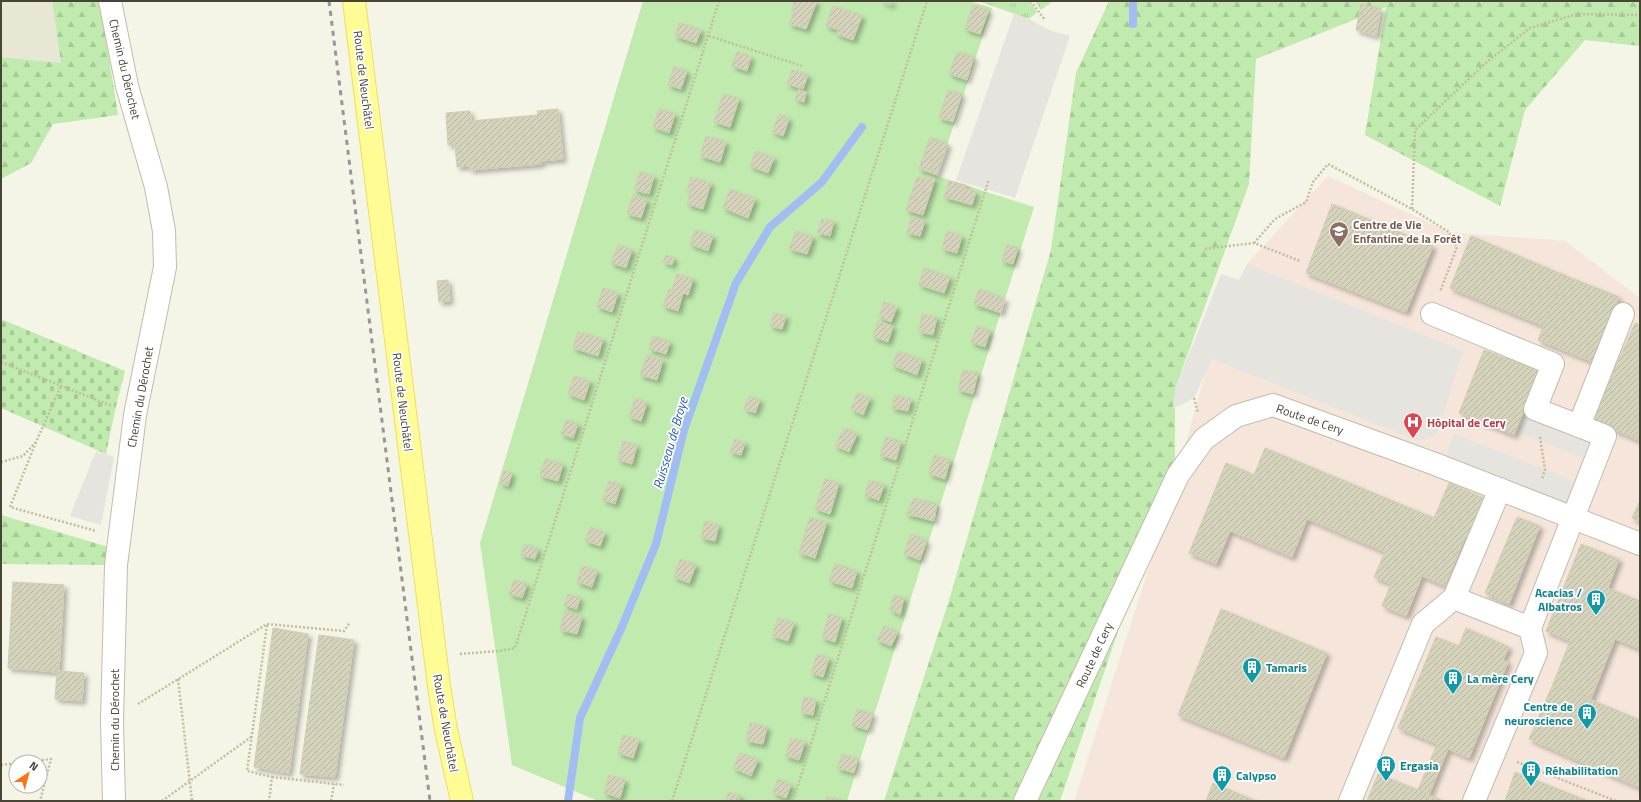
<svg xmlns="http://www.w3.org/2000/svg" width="1641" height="802" font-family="'Titillium Web',sans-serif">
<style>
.residential{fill:#e8e7d5}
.medical{fill:#f5e5da}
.grass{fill:url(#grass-tufts)}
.forest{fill:url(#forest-firs)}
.cemetery{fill:url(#cemetery-stones)}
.garden{fill:#c0eaae}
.parking{fill:#e5e4df}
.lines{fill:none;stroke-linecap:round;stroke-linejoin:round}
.stream{stroke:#a1bdf3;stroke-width:8}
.building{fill:url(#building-hatch);stroke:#d1cdaf;filter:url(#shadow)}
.minor-casing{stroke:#c0bea9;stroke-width:24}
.major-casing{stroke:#e9e261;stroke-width:24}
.path{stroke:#c3be9a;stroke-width:2.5;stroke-dasharray:2 2;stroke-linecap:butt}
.minor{stroke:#fff;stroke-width:22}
.major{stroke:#fffb95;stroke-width:22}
.rail{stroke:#979797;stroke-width:3;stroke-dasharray:5 5;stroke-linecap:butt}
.labels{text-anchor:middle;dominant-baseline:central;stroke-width:3.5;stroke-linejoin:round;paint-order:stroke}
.street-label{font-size:12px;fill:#484536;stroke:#fff}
.education-label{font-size:12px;font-weight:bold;fill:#785e54;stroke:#fff;text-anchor:start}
.health-label{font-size:12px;font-weight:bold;fill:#be3a42;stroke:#fff;text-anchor:start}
.culture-label{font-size:12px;font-weight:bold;fill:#0d838f;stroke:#fff;text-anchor:start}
.water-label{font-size:13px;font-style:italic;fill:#2a58b8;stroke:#fff}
</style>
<defs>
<pattern id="grass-tufts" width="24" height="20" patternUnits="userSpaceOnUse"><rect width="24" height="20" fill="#c0eaae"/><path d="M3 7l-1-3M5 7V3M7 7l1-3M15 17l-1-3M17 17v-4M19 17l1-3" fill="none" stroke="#a6ca96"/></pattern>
<pattern id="forest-firs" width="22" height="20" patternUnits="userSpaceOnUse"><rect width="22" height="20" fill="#c0eaae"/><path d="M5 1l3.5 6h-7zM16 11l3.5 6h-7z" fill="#a6ca96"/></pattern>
<pattern id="cemetery-stones" width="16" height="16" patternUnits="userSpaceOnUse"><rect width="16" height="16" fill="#c0eaae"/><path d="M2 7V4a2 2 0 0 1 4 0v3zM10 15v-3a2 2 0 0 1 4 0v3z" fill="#a6ca96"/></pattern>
<pattern id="building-hatch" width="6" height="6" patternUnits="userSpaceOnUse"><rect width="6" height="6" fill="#d6d3bc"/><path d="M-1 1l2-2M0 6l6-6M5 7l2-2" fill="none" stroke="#b9b6a2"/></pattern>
<filter id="shadow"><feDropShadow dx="3.5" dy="3.5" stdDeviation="2" flood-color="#0004"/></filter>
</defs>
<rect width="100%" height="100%" fill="#f4f4e7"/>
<polygon class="residential" points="1,1 52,1 61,63 1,57"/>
<polygon class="medical" points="1328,176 1449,232 1565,241 1640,298 1640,801 1074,801 1157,543 1216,336 1247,264"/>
<g class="grass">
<polygon points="978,1 1030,1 1037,12 1029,19"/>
<polygon points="1035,1 1053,1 1041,10"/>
</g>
<g class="forest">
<polygon points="52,1 100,1 118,115 53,124 31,163 1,179 1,57 61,63"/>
<polygon points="1109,1 1640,1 1640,46 1585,40 1525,110 1500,206 1365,135 1386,7 1256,59 1249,184 1175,389 1175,465 1060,801 884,801 950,597 1051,250 1076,73"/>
<polygon points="1,515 112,548 110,565 1,564"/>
</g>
<polygon class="cemetery" points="1,319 125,371 116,406 106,454 1,408"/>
<polygon class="garden" points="643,1 969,1 992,8 937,176 1034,207 847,801 598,801 512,765 480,543"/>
<g class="parking">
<polygon points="1014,14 1029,19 1051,31 1070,36 1015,198 956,180"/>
<polygon points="1247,264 1463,351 1437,434 1419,441 1212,359 1194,398 1173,409 1175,389 1221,274 1239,280"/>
<polygon points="1526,412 1590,439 1583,458 1518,432"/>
<polygon points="1454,434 1581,484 1574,507 1445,457"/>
<polygon points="96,451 114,457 101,525 70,516"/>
</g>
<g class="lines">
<g class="stream">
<polyline points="1133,24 1133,1"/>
<polyline points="568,801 580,718 621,629 656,544 684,430 736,283 770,227 822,182 862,127"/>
</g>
</g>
<g class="building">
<polygon points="794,1 817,1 806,29 789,24 794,11 792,10"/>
<polygon points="880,1 892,1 891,5"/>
<polygon points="1361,4 1381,9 1376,36 1356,30"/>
<polygon points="973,5 989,10 980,34 965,29"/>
<polygon points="833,6 862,16 853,40 836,34 838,30 826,26"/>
<polygon points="679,23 701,30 696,43 675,36"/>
<polygon points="737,52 751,57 747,71 732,66"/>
<polygon points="957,52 974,57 967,80 949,74"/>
<polygon points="674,67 687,71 681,89 668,85"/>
<polygon points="792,70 808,75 803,89 787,84"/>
<polygon points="798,90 806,92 804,102 795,99"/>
<polygon points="948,90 962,94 953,122 939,118"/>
<polygon points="723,94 739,99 730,127 714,122"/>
<polygon points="558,109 563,159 541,161 541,164 470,170 470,166 457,167 455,144 448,145 446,113 470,111 471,121 538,115 537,111"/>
<polygon points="659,109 675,114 669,133 653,127"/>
<polygon points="779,114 789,119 783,136 772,132"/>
<polygon points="706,136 726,142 720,162 700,156"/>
<polygon points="930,137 948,144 937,175 919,169"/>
<polygon points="756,151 774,158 768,173 750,166"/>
<polygon points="640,172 654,176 649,194 634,190"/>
<polygon points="927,176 935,179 923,215 906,210 917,177 925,180"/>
<polygon points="691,177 711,183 703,209 687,204 691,192 687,191"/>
<polygon points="949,181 966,185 965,188 976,192 972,205 944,197"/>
<polygon points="730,189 755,199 748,218 723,208"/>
<polygon points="633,195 647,200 641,218 627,214"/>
<polygon points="1332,204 1433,246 1406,312 1306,273"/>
<polygon points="912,217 925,221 920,236 907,233"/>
<polygon points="822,219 834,221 830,236 817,233"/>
<polygon points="695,230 713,236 708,251 690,244"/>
<polygon points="796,231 813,237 807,254 789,249"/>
<polygon points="947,231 962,236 957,253 942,249"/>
<polygon points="1471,236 1564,275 1544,326 1450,288"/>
<polygon points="618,245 632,250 626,268 611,263"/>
<polygon points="1007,245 1018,248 1013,264 1002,261"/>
<polygon points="666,255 674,258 672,265 663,262"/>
<polygon points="924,268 950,277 944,293 919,285"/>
<polygon points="677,274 693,279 688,295 683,293 678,311 663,306 669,289 672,290"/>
<polygon points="1564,275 1619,297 1593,362 1538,340"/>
<polygon points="448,280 450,301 439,302 437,281"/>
<polygon points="603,288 618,293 612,312 597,307"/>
<polygon points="979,289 1005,299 1001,313 974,304"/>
<polygon points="884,302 897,307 891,322 879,317"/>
<polygon points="774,313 786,316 782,329 770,326"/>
<polygon points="922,314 937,317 933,335 919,332"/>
<polygon points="878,321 893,326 888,342 873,337"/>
<polygon points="1635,323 1640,325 1640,441 1592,420"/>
<polygon points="977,326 990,331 985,347 971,342"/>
<polygon points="578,332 603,339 598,356 573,348"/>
<polygon points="653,336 670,342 666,354 649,349"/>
<polygon points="1484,350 1539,371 1514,435 1459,413"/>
<polygon points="898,351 922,360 917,375 892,365"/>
<polygon points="647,355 663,360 657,380 640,375"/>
<polygon points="963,370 978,373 973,394 958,390"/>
<polygon points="574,376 590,381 584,400 568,394"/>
<polygon points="857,393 870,398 863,415 851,409"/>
<polygon points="895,395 911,399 908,411 892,408"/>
<polygon points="749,396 760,400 755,413 744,409"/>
<polygon points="635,398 647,403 641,421 629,417"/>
<polygon points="566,420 578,424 573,438 561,434"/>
<polygon points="844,428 857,434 849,452 835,446"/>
<polygon points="886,437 901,442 896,460 880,455"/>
<polygon points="735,439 745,443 741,455 730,452"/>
<polygon points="623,441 637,445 632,464 618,460"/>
<polygon points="1265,448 1434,518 1449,483 1488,500 1470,543 1464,540 1445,586 1422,576 1406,616 1382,606 1391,584 1374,577 1385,552 1307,519 1292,557 1230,531 1216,564 1189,553 1226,463 1254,475"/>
<polygon points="934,455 950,460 945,479 929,474"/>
<polygon points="545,459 563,464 558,481 540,476"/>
<polygon points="504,471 512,473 508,486 500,483"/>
<polygon points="825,479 839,483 830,514 815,509"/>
<polygon points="869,480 884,485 879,500 865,496"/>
<polygon points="609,481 621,485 615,504 603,500"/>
<polygon points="914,498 937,504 934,521 906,514"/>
<polygon points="1640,501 1640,522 1632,518"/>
<polygon points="810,517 827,522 815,558 799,553"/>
<polygon points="1517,517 1540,526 1509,604 1485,593"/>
<polygon points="705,521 719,525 715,541 701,538"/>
<polygon points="590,527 605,533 600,546 585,541"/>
<polygon points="911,534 927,541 920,560 904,554"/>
<polygon points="524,544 538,549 535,559 521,555"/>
<polygon points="1581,544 1619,559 1608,588 1640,601 1640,649 1615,639 1591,699 1553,684 1570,641 1546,631"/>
<polygon points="680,559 696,565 689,583 674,577"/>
<polygon points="835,564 857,571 852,588 829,581"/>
<polygon points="582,566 597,571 592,587 577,582"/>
<polygon points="514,580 527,584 522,598 509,594"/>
<polygon points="13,582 64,585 59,671 84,673 82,701 55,699 57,672 8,668"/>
<polygon points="568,594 580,598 577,609 564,605"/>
<polygon points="894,595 904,598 900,615 890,609"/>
<polygon points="1221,609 1327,653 1284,758 1178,715"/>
<polygon points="565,611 582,617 577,634 560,630"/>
<polygon points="829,614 842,618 835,642 822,638"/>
<polygon points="778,618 794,623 788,641 772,636"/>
<polygon points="884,626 898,632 891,646 877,640"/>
<polygon points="273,628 308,634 289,773 254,767"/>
<polygon points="1466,628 1509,647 1503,660 1508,662 1469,758 1448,749 1429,795 1418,790 1437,744 1398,728 1436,637 1459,646"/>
<polygon points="319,635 354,640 335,777 300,774"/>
<polygon points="817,654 829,658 823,677 811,673"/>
<polygon points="1553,684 1640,720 1640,788 1529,739"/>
<polygon points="804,697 816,700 813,715 801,713"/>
<polygon points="857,709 873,714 868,730 852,725"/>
<polygon points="750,723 767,727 763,744 746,741"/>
<polygon points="623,735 639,740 633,758 618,753"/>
<polygon points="791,738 805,742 799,760 785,756"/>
<polygon points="740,753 758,760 751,776 733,768"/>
<polygon points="842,754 858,759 854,773 837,768"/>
<polygon points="1515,772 1588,801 1505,801"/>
<polygon points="1378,774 1418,790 1443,801 1367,801"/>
<polygon points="609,775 625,780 620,798 604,793"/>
<polygon points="778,779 791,785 786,798 773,793"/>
<polygon points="1213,783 1256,801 1206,801"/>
<polygon points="728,792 740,796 739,801 726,801"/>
<polygon points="827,797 842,800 842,801 826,801"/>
</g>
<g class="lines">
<defs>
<g id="minor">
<polyline points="110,1 127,86 156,187 164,231 165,267 135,415 116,565 112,721 114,801"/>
<polyline points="1432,314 1553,364 1535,409 1605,436 1530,628 1536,653 1474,801"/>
<polyline points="1579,426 1623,314"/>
<polyline points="1454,598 1530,628"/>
<polyline points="1025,801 1178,475 1204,439 1236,416 1273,405 1435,464 1640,544"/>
<polyline points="1350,801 1423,624 1454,598 1500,489"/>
</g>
<polyline id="major" points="354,1 439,686 446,730 462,801"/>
</defs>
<use href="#minor" class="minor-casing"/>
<use href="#major" class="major-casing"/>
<g class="path">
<polyline points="1031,1 1045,20"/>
<polyline points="709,36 802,66"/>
<polyline points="1412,209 1415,130 1488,61 1530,28 1577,14 1640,15"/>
<polyline points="1254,243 1275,219 1306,202 1313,182 1328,164 1412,209 1449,232 1457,247 1440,292"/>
<polyline points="1205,249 1254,243 1300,261"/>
<polyline points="1,362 112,406"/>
<polyline points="1194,398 1198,413"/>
<polyline points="1540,437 1545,470 1542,479"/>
<polyline points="36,442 10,507 96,531"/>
<polyline points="1,462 23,456 36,442 61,386"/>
<polyline points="267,625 247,771 272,777 269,801"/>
<polyline points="460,654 498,651 515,648 719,1"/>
<polyline points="178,679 192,801"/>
<polyline points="138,704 267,624 344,631 350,622"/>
<polyline points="26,762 51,759 40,801"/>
<polyline points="1517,762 1616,801"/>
<polyline points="1,765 16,763"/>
<polyline points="272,777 344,785"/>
<polyline points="162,801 251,737"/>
<polyline points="331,801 334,784"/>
<polyline points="672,801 927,1"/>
<polyline points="793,801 989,179"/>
</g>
<use href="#minor" class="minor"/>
<use href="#major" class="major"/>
<polyline class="rail" points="329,1 430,801"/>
</g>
<defs>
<symbol id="school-pin" viewBox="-11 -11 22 30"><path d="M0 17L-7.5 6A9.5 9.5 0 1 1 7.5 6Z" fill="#8d6e63" stroke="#fff"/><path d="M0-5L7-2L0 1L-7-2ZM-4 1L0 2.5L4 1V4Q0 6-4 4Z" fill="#fff"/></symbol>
<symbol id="hospital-pin" viewBox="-11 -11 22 30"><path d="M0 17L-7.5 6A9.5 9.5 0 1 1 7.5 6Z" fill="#e0444e" stroke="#fff"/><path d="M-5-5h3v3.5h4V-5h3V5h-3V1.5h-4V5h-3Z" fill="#fff"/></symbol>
<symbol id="building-pin" viewBox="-11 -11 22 30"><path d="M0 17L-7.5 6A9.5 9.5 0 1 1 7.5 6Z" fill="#0f9aa8" stroke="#fff"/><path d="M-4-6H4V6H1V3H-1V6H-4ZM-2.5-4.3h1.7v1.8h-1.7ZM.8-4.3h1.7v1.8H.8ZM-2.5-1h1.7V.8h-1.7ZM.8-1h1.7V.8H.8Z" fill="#fff"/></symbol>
</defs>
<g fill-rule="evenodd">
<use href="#school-pin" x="1328" y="220" width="22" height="30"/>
<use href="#hospital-pin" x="1402" y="411" width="22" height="30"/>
<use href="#building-pin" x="1585" y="588" width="22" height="30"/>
<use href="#building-pin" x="1241" y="656" width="22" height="30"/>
<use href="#building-pin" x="1442" y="667" width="22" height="30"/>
<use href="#building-pin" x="1576" y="702" width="22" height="30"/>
<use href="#building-pin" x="1375" y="754" width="22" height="30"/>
<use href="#building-pin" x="1520" y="759" width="22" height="30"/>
<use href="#building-pin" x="1211" y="764" width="22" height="30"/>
</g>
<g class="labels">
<g class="street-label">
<text transform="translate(125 69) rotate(77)">Chemin du Dérochet</text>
<text transform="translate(364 80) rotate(83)">Route de Neuchâtel</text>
<text transform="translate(140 397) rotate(-80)">Chemin du Dérochet</text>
<text transform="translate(403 402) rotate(83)">Route de Neuchâtel</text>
<text transform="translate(1310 419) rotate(19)">Route de Cery</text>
<text transform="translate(1094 655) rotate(-65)">Route de Cery</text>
<text transform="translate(114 720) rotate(-90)">Chemin du Dérochet</text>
<text transform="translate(446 723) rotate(80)">Route de Neuchâtel</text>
</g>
<g class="education-label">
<text x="1353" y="224">Centre de Vie<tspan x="1353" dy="14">Enfantine de la Forêt</tspan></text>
</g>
<g class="health-label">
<text x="1427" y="422">Hôpital de Cery</text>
</g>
<g class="culture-label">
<text x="1582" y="592" text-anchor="end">Acacias /<tspan x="1582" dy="14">Albatros</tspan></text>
<text x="1266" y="667">Tamaris</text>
<text x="1467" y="678">La mère Cery</text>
<text x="1573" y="706" text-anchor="end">Centre de<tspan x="1573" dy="14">neuroscience</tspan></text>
<text x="1400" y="765">Ergasia</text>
<text x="1545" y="770">Réhabilitation</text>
<text x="1236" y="775">Calypso</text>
</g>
<g class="water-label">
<text transform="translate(670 443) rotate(-74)">Ruisseau de Broye</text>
</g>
</g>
<rect width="1641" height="802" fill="none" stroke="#484536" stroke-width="4"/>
<g transform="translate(28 774) rotate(36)"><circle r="19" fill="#ffffff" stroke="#b6b5af"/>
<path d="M0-3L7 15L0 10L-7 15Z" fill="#ff7213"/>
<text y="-6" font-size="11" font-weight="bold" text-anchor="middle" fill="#484536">N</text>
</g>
</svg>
